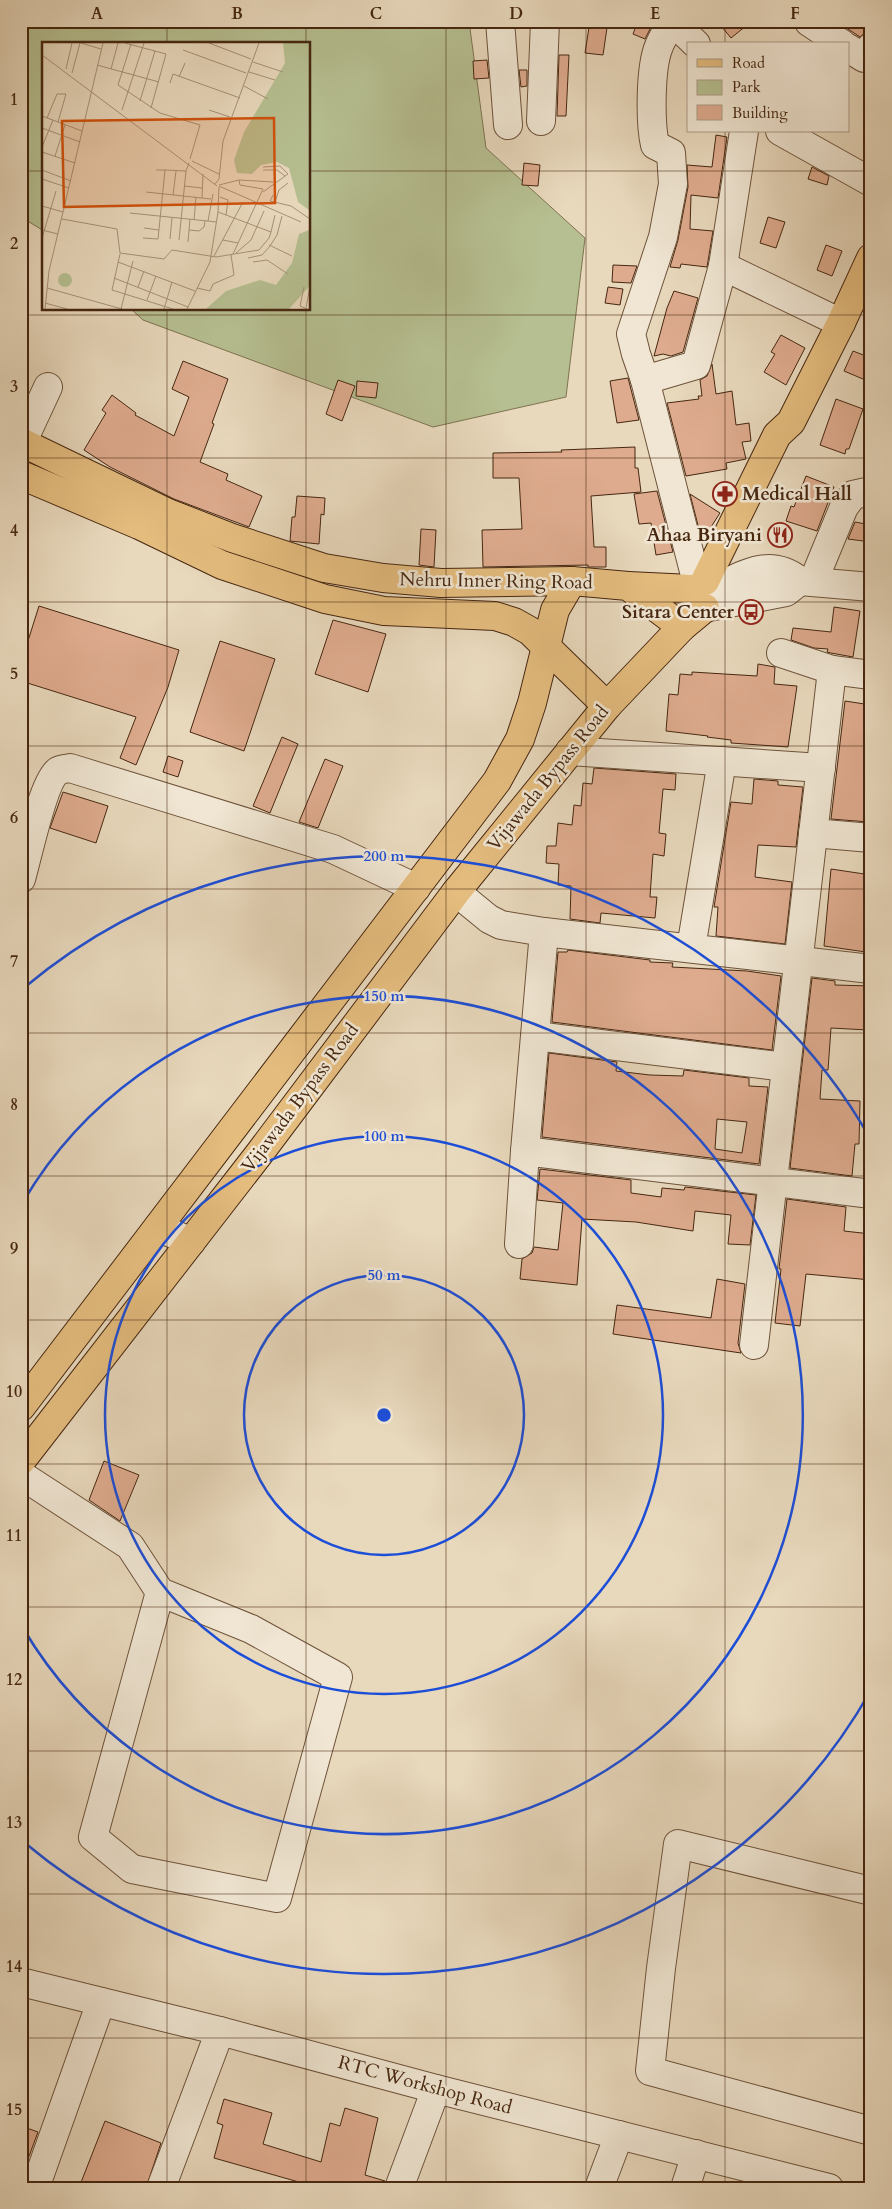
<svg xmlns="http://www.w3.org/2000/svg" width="892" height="2209" font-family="Cardo,serif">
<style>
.green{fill:#b6bf91;stroke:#7e7350}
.building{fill:#deab8e;stroke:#462710;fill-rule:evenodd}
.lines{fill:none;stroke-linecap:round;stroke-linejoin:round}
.minor-casing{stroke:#6e533b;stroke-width:30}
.major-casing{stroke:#462710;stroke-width:30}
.minor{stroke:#f0e6d3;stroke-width:28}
.major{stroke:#e4bc7e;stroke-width:28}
.grid{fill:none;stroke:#462710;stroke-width:1;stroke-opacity:0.55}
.ring{fill:none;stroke:#1d4ed8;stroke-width:2.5}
.labels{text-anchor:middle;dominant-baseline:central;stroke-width:5;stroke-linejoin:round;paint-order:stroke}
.poi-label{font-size:19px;font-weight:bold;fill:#462710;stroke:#f0e6d3;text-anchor:end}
.street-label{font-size:19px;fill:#462710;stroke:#f0e6d3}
.inset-road{fill:none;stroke:#a79177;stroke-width:1}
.view{fill:#d0520d;fill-opacity:0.15;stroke:#d0520d;stroke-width:2.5}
.inset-edge{fill:none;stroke:#462710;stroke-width:2.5}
.centre{fill:#1d4ed8;stroke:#f0e6d3;stroke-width:2.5}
.ring-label{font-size:15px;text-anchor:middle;font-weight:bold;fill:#1d4ed8;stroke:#f0e6d3;stroke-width:5;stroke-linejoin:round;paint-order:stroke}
.neatline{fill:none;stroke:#462710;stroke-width:2}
.grid-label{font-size:16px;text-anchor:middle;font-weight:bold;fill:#462710}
</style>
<rect width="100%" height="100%" fill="#e8d8bc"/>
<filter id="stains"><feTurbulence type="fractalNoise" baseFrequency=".004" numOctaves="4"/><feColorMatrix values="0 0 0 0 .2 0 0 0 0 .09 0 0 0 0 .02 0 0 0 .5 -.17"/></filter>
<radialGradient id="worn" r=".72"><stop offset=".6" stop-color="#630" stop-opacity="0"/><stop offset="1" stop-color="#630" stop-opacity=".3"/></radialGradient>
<polygon class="green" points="21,21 469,21 486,148 585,238 566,397 433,427 143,320 131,309 309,309 309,44 44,44 44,231 21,217"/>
<g class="building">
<polygon points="590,21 608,21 603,55 585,53"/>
<polygon points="638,21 654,21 645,39 633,34"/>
<polygon points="717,21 752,21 731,38"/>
<polygon points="836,21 871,21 865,33 860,37"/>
<polygon points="559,55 569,55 566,116 557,116"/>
<polygon points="487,60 489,78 474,79 473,61"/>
<polygon points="519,70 527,70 527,86 521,87"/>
<polygon points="716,135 727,137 718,198 691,195 690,229 713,231 707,267 681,264 680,268 670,267 678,240 688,187 687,165 712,167"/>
<polygon points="524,163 540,165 538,186 522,185"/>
<polygon points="812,167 829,176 827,185 808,179"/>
<polygon points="768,217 785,222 776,248 760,243"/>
<polygon points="826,245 842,251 832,276 817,270"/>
<polygon points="613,265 637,266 631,283 612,282"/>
<polygon points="608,287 623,289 620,305 605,303"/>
<polygon points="674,291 698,298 683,352 671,356 663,354 654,356 667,308"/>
<polygon points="781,335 805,348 786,385 764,372 775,354 771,352"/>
<polygon points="853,351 871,358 863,379 844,371"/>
<polygon points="183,361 228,379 212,423 214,424 200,462 228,474 226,480 262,496 249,527 174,499 110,467 84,450 106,413 102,410 112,395 136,413 135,415 174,436 189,397 172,389"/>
<polygon points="712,364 716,394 732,391 736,425 749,423 751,441 742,442 746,459 726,463 727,469 686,476 667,403 699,399 698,396 702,396 700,380 707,376"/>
<polygon points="628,378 639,420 617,423 610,381"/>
<polygon points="338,380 355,386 342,421 326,414"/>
<polygon points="357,381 378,383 376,398 356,396"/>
<polygon points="836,399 863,409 849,449 846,449 845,454 820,445"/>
<polygon points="635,447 635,468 638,468 641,492 591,496 594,547 606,547 606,567 588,567 588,565 483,567 482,530 522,529 519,478 493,478 493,453 562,452 561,450"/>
<polygon points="806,476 834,487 817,531 786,521 791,506 794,507"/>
<polygon points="657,491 673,552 656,555 651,523 639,524 634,494"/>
<polygon points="690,494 720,513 702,541"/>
<polygon points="297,496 325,498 324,515 321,514 319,544 290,541 292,517 295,517"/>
<polygon points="855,522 871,525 871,542 848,539"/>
<polygon points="421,529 436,530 434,567 419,565"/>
<polygon points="39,606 179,650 168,687 136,765 120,758 136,717 21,681 21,663"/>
<polygon points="834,607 860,611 853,657 831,653 827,652 828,649 814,648 791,640 793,628 831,632"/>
<polygon points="333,620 386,634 368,692 315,674"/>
<polygon points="220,641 275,659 244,751 190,732"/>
<polygon points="758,664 775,667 774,684 797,686 788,747 731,743 731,740 707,737 708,736 666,731 669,694 678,695 680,674 692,675 692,672 757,676"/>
<polygon points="845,701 871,705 866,781 871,782 869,822 831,819"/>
<polygon points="282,737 298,744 270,813 253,806"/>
<polygon points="168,756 183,761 178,777 163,772"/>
<polygon points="325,759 343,766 318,828 299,822"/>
<polygon points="594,768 676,774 675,790 663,789 659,833 666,834 664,856 653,854 650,897 657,897 655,918 601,913 600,923 570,919 571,886 558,885 559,864 546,863 547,846 556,846 558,823 572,825 574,805 581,806 583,783 592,784"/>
<polygon points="754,779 778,781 778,785 803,787 796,847 758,845 755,877 792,882 785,944 716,936 718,907 714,907 731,802 752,804"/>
<polygon points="63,792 108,806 96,843 50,828"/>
<polygon points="831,869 871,875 871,921 866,952 824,946"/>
<polygon points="568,950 650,960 650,962 673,963 672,967 747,971 781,976 772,1050 552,1022 558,952 567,952"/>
<polygon points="812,978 835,981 835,985 871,986 868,1030 831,1028 828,1070 822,1070 820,1099 860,1101 859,1144 855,1144 852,1176 790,1168"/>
<path d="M549,1053L617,1062L616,1071L650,1075L683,1076L684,1070L749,1078V1086L768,1087L759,1164L542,1137ZM717,1119L747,1122L742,1153L715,1149Z"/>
<polygon points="540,1169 631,1180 631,1193 661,1197 662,1188 684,1190 685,1187 756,1195 750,1245 728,1244 731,1215 695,1211 693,1231 636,1222 582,1219 577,1285 520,1279 522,1259 532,1253 534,1247 558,1250 563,1203 537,1200"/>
<polygon points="787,1199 846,1207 844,1231 871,1234 871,1280 806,1274 800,1326 775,1323 781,1269 779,1269"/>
<polygon points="717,1279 745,1284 738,1343 741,1353 613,1334 617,1305 711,1318"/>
<polygon points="104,1461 139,1475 120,1521 89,1500"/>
<polygon points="224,2099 272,2113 263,2144 321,2162 330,2123 340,2126 345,2108 378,2118 365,2175 385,2181 384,2188 320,2188 214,2158 223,2125 217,2123"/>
<polygon points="105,2121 161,2143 146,2188 88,2188 80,2185"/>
<polygon points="21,2126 38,2132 22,2175 21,2175"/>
</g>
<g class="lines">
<defs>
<g id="minor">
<polyline points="500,21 508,125"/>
<polyline points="672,21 696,44"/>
<polyline points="809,22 842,44"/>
<polyline points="848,48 864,58 871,47"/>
<polyline points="541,121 545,21"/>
<polyline points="780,131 871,182"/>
<polyline points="723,266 841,323"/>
<path d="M645,380L636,354L631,334L663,237L673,184L671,153L655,145C650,123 650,67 659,46C662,38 668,30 672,22"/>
<polyline points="22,443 48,387"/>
<polyline points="813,582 844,507 853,495 871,491"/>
<polyline points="697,583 645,380 696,365 723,266 744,131"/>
<path d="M715,589C744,574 770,557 800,581L871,587"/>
<polyline points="709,607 786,592 800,581"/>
<polyline points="781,653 832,670 871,675"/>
<polyline points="570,751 821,768"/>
<polyline points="813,833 871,838"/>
<path d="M21,879C27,859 43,781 58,771C61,769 66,769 70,768L333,849L416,888"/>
<polyline points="456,892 489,919 501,925 544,932 525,1151"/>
<polyline points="544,932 871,969"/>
<polyline points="691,948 722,761"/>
<polyline points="536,1036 786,1067"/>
<polyline points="158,1227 191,1242"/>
<polyline points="519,1244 525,1151 871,1194"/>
<polyline points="754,1345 832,670"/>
<polyline points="21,1475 130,1546 160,1592 251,1629 338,1677 277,1898 132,1869 93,1837 160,1592"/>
<polyline points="871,1891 678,1844 661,1968 650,2071 871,2131"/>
<polyline points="21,1982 220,2031 436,2089 829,2188"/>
<polyline points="35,2188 101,2002"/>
<polyline points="161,2188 220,2031"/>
<polyline points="399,2188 436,2089"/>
<polyline points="599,2188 619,2135"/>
<polyline points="685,2188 696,2154"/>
</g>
<g id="major">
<polyline points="21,442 168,513 232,538 324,568 383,578 441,583 572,581 628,586 682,627"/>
<polyline points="21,475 139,525 222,565 325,599 384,611 495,616 514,622 530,631 607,706"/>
<polyline points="705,581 777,435 791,422 841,323 871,258"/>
<polyline points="628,586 691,589"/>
<polyline points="21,1407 497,781 520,739 532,703 555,610 572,581"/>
<polyline points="21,1461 259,1154 456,892 607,706 682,627 705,608"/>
</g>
</defs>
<use href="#minor" class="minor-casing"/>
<use href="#major" class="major-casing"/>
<use href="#minor" class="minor"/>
<use href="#major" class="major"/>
</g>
<path class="grid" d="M167,21V44M306,21V44M446,21V2188M586,21V2188M725,21V44M725,131V2188M21,171H44M309,171H871M167,309V2188M306,309V2188M21,315H871M21,458H871M21,602H871M21,746H871M21,889H871M21,1033H871M21,1176H871M21,1320H871M21,1464H871M21,1607H871M21,1751H871M21,1894H871M21,2038H871"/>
<g class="ring">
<circle cx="384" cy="1415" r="140"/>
<circle cx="384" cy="1415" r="279"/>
<path d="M23 1202A419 419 0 1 1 23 1628"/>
<path d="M871 1690A559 559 0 0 1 25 1843M25 987A559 559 0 0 1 871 1140"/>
</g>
<defs>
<symbol id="pharmacy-ring" viewBox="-11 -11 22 22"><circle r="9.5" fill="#f0e6d3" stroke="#8f2418" stroke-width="1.5"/><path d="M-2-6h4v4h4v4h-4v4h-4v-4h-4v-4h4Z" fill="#8f2418"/></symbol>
<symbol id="restaurant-ring" viewBox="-11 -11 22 22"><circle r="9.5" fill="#f0e6d3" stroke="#8f2418" stroke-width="1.5"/><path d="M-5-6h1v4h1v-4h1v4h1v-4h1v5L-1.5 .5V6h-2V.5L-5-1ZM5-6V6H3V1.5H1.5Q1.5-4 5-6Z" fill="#8f2418"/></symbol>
<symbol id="bus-ring" viewBox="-11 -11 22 22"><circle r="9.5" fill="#f0e6d3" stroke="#8f2418" stroke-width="1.5"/><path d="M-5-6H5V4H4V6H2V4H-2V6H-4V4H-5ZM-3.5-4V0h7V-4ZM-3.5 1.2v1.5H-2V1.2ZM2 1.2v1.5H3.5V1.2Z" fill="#8f2418"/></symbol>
</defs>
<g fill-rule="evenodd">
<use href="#pharmacy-ring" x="711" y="480" width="28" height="28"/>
<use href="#restaurant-ring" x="766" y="521" width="28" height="28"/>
<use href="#bus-ring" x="737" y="598" width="28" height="28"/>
</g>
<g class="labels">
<g class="poi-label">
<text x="742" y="494" text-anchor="start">Medical Hall</text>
<text x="762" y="535">Ahaa Biryani</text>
<text x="734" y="612">Sitara Center</text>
</g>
<g class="street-label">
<text transform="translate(496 581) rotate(1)">Nehru Inner Ring Road</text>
<text transform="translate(548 778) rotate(-51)">Vijawada Bypass Road</text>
<text transform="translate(300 1098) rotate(-53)">Vijawada Bypass Road</text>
<text transform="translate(425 2085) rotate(15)">RTC Workshop Road</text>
</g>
</g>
<g transform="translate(42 42)">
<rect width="268" height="268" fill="#e8d8bc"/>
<path d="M241,1H267V168L256,160L247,126L235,120L219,123L210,132L195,131L192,118L202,90L243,21ZM267,188V245L247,267H164L184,249L218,238L234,243L250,221L257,192ZM16 238a7 7 0 1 1 14 0a7 7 0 1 1-14 0Z" fill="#b6bf91"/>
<path class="inset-road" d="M39,1L59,7M83,1L124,12L109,66M167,1L209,17M89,2L76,43L118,71L158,83L148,117M141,8L204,31M0,13L175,144M211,20L241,30M55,23L117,40M24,27L30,1M69,27L76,1M207,30L233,38M30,31L38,1M137,35L143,21M128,41L131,32L198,56M202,44L226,57M98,59L113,9M80,68L102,1M167,68L188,75M0,74L40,89M5,76L15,52H24L16,80M0,86L38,100M0,105L11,78M0,110L33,121M13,114L23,83M150,119L177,132M221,125L238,124L246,132L221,150M0,128L29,139M123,128L144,129L147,121M221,128H235L243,134M0,137L27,146M197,138L231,140M173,142L177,137L181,99L217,1M177,143L197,138L198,143L221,147L191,212M142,144L160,146M177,144L259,180M104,150L169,157M131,153L134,129M231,153L228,159L249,164L268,177M178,155L186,158L184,173M160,156L161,132M233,160L237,148L246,141M0,164L21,170M88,171L175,180M20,177L75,187L78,211L122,217L130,208L174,215L217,208L227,196L229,190L176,170M152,178L154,155M166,179L171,152M102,186L117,188M0,188L16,192M147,188L157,189L162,185L163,179M229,190L233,173M0,196L14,149M101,196L116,197L123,128H114M128,197L130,176M137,198L144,129M181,198L196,201M146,200L148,177M227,203L250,214M194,211L209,198L222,169M78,212L70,248L131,267M172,214L201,160M206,216L220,213L228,204L235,193L240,174M76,220L153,249M211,220L225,218L246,232M72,236L146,265M96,245L102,229M262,245L258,264L265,267M5,246L80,267M155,246L168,249L171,242L192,233L189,213M105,258L114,234M3,261L25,267M264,266L268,244M3,267L7,229L61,1M79,267L91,219M122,267L130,240M145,267L168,220L176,170L177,145"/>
<path class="view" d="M232,76L233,161L22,165L20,79Z"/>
<rect width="268" height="268" class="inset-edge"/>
</g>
<circle cx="384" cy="1415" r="8" class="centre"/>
<g class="ring-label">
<text x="384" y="861">200 m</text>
<text x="384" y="1001">150 m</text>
<text x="384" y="1141">100 m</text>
<text x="384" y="1280">50 m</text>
</g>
<rect width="892" height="2209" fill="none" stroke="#e8d8bc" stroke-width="55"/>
<rect x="687" y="42" width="162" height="90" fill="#f0e6d3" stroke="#ac9a85"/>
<rect x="697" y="59" width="25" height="8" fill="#e4bc7e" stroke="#ac9a85"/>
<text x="732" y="68" font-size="15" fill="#462710">Road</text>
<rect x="697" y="80" width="25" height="15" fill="#b6bf91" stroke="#ac9a85"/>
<text x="732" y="92" font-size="15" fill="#462710">Park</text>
<rect x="697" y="105" width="25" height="15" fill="#deab8e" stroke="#ac9a85"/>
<text x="732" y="118" font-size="15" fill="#462710">Building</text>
<rect x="28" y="28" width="836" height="2154" class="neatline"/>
<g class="grid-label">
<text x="97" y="19">A</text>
<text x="237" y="19">B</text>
<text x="376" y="19">C</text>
<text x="516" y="19">D</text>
<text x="655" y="19">E</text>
<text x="795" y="19">F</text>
<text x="14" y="105">1</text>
<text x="14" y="249">2</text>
<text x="14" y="392">3</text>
<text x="14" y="536">4</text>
<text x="14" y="679">5</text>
<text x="14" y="823">6</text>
<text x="14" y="967">7</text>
<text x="14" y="1110">8</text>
<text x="14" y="1254">9</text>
<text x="14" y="1397">10</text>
<text x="14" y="1541">11</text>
<text x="14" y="1685">12</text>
<text x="14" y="1828">13</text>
<text x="14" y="1972">14</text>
<text x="14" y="2115">15</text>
</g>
<rect width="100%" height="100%" filter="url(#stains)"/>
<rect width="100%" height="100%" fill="url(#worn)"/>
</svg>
